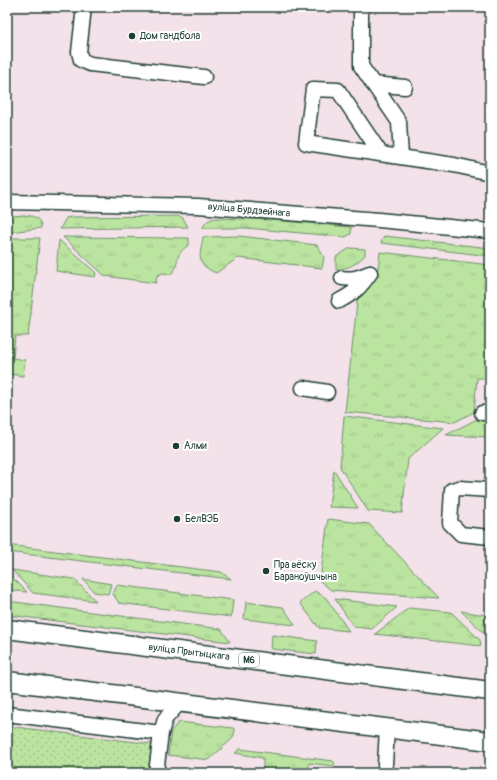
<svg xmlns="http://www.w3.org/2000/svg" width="497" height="780" font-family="Pangolin,sans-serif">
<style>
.grass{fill:url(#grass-tufts);stroke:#6d906a}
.park{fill:url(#park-dots);stroke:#6d906a}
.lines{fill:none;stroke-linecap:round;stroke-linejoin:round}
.minor-casing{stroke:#1f3d34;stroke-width:17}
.major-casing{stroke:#1f3d34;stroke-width:21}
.minor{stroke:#fff;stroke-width:14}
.major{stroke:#fff;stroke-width:18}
.poi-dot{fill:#1f3d34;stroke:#fff;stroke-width:1.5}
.labels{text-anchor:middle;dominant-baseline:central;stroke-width:4;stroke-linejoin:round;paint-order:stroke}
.shield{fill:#fff;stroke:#627771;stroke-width:1}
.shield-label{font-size:9px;font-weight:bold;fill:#1f3d34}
.poi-label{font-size:10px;fill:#1f3d34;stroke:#fff;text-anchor:start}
.street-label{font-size:10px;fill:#1f3d34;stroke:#fff}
</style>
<defs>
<pattern id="grass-tufts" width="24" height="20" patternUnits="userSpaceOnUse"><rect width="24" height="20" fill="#bbe4a0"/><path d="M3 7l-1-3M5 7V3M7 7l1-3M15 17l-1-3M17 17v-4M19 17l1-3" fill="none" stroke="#a0c48a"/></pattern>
<pattern id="park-dots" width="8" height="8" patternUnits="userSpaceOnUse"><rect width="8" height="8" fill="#bbe4a0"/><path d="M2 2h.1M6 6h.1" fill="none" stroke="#a0c48a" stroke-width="1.8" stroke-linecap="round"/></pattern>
</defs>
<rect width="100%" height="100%" fill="#f3e2e9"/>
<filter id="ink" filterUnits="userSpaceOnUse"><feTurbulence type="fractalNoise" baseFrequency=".025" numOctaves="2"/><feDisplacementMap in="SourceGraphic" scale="8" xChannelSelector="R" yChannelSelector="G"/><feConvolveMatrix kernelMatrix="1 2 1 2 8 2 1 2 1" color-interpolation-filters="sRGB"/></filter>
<g filter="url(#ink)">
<g class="grass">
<path d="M8,216C19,216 41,211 41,228L10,232Z"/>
<polygon points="179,216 183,218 188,227 60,229 66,218 71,217"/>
<path d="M216,218L272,220L351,227V234L345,237L246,228H203C205,221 210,219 216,218Z"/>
<path d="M239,236L317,245L324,257L322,268L238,258L216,273C195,264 200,256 203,237Z"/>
<polygon points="384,236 490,248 490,256 381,243"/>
<path d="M63,237L189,238V245C171,256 182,264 171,274L162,273L157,276L156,283L105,276Z"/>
<polygon points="7,238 40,238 28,336 15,336 13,358 25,360 23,376 9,374 7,396"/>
<polygon points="59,240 96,273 95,277 56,271"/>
<path d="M350,248L365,249V255C356,265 348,268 336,270V257Z"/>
<polygon points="380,252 490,265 490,378 477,378 474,412 455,422 345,412 358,294 378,269"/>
<polygon points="344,416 443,428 408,459 402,513 368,511 340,467"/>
<polygon points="475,420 490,421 490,437 446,435"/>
<polygon points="334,470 358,508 329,507"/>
<polygon points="328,519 369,524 439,598 331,590 320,581"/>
<polygon points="7,545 221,572 231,579 7,552"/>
<polygon points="12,570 74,579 96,601 33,593"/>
<polygon points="7,572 27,592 7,590"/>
<polygon points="83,579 111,584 108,594 94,592"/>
<polygon points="117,585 233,600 231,617 119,603 113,594"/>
<polygon points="315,591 326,598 349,631 319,628 300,603"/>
<polygon points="335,599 397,607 372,629 354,627"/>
<polygon points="7,601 221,629 230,642 7,615"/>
<polygon points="246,602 283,607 295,625 244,619"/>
<polygon points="409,608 451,612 480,640 481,646 375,634"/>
<polygon points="461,611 485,615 484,633"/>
<polygon points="272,635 317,641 316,654 271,649"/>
<polygon points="179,722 233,728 235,730 233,738 209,760 168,755 171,731"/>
<polygon points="240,749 333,761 335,763 333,766 309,763 308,773 276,773 263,771 263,758 235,753"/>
</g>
<polygon class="park" points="7,726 152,744 148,773 7,773"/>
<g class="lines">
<defs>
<g id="minor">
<polyline points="84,7 79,52 81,60 90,64 204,77"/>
<polyline points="361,7 361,66 399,122 401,157"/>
<polyline points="373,84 405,87"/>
<polyline points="381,154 338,90 313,89 306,143 454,165 490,173"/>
<polyline points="7,202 198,206 379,220 490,231"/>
<path d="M342,278C352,280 360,277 370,273"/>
<path d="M339,301C354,293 360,288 370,273"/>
<polyline points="303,388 327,392"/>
<polyline points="482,413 490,413"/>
<polyline points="490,490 459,488 452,490 450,523 461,534 490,537"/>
<polyline points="7,714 161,733"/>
<polyline points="385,765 387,728"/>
<polyline points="156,773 161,733 165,719 180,702"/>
</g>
<g id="major">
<polyline points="7,629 490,691"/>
<polyline points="7,681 490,741"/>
</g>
</defs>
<use href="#minor" class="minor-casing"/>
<use href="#major" class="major-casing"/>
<use href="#minor" class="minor"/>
<use href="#major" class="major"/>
</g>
</g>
<g class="poi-dot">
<circle cx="132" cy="36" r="4"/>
<circle cx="176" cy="446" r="4"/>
<circle cx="177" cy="519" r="4"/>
<circle cx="266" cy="571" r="4"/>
</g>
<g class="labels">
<rect class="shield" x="239" y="653" width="20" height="14" rx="3"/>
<g class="shield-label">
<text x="249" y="660">М6</text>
</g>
<g class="poi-label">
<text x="140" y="36">Дом гандбола</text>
<text x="184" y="446">Алми</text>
<text x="185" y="519">БелВЭБ</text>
<text x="274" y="565">Пра вёску<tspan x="274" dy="12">Бараноўшчына</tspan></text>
</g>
<g class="street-label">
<text transform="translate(249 210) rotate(5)">вуліца Бурдзейнага</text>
<text transform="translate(189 652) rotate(7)">вуліца Прытыцкага</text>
</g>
</g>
<rect width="497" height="780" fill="none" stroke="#fff" stroke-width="24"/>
<rect x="12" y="12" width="473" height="756" fill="none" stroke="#1f3d34" stroke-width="1.5" filter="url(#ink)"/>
</svg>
